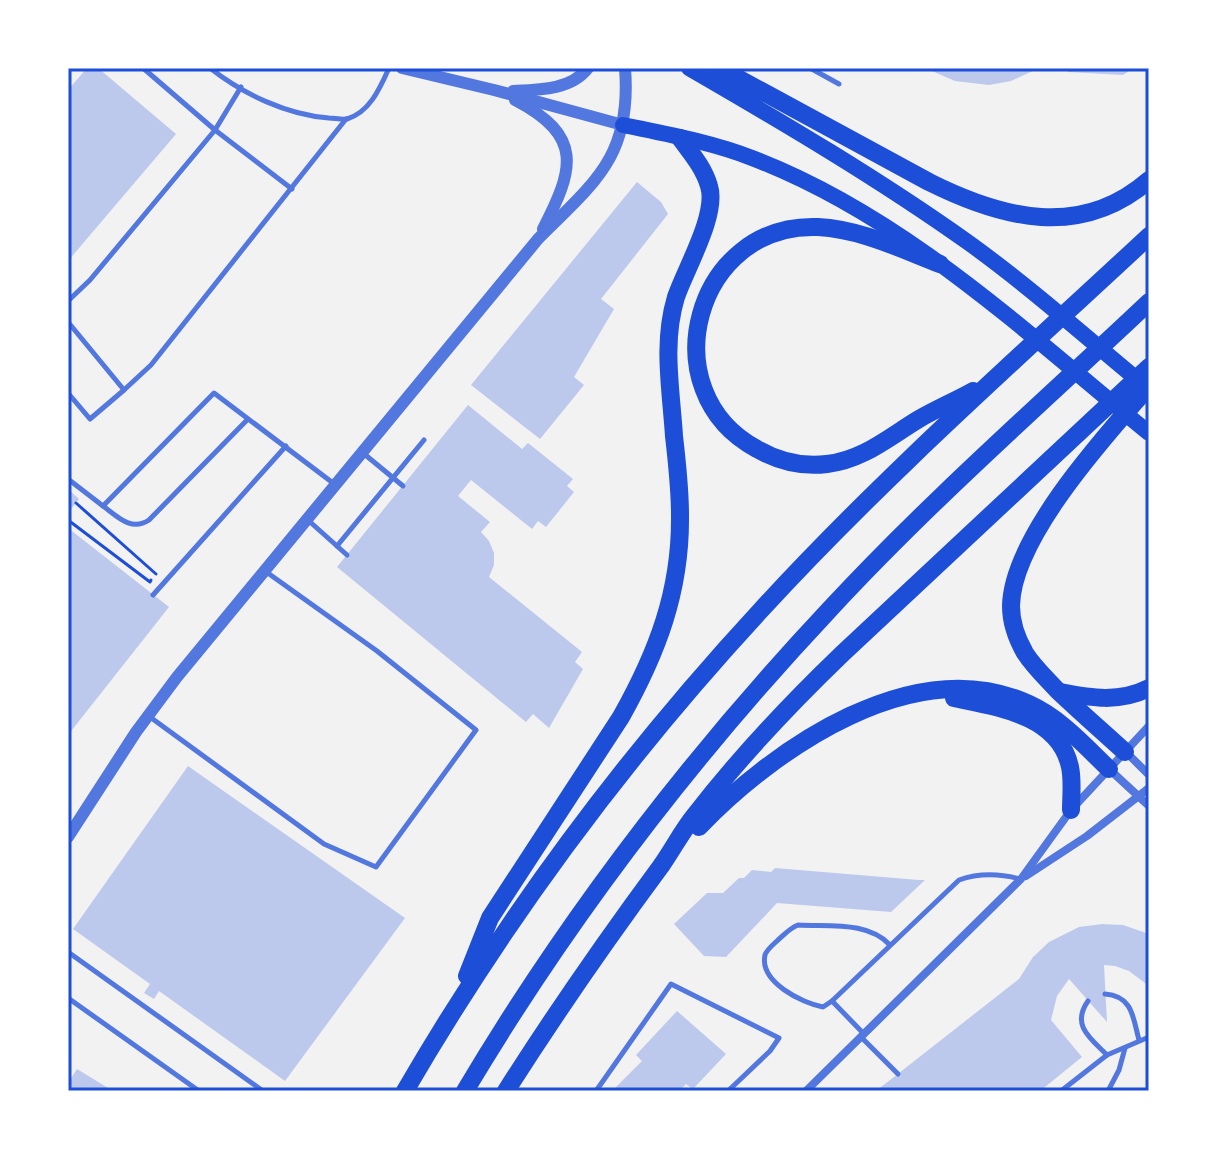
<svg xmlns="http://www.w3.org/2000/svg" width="1217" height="1159" font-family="'PT Sans',sans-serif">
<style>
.building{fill:#bdc9ec}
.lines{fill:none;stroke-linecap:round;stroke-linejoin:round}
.path{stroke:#1d4ed8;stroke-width:3}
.service{stroke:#5277de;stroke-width:5}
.minor{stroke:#5277de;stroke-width:8}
.tertiary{stroke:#5277de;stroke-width:12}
.primary{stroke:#1d4ed8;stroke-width:16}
.motorway{stroke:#1d4ed8;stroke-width:18}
.neatline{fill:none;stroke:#1d4ed8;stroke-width:3}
</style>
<rect width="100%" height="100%" fill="#f2f2f2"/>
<g class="building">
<polygon points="87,68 98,68 176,134 68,261 68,90"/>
<polygon points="925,68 1039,68 1011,81 989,85 955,81"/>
<polygon points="1068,68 1134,68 1123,75 1068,72"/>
<polygon points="637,182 661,202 668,214 601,299 614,309 574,377 584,385 540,439 471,385"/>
<polygon points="468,405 522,449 528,443 573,479 567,486 574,492 546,527 538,521 532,529 471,480 458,496 490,522 481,532 489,541 494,553 494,565 489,577 582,652 575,662 583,669 549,728 533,714 526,722 337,567"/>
<polygon points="68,489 79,499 68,513"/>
<polygon points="68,528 169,607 68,735"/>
<polygon points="188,766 405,918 285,1081 159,991 154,999 144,993 150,984 73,929"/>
<polygon points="775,868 919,880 925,880 891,912 777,903 726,957 704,956 674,924 707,893 723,893 739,878 744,878 752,870 771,872"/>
<polygon points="1102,924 1123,925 1149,934 1149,986 1129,971 1115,966 1104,965 1107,1022 1069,979 1057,996 1051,1020 1082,1057 1040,1091 876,1091 1019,979 1033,957 1049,942 1079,927"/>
<polygon points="677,1011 726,1054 693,1089 686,1084 679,1091 612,1091 642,1061 636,1055"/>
<polygon points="77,1069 113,1091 68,1091 68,1083"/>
</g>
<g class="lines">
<g class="path">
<polyline points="76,503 156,574"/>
<polyline points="68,520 150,582 151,580"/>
</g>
<g class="service">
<polyline points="143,68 215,130 292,189"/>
<path d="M210,68C243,94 287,115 329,118C334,118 342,120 347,119C370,112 380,88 389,68"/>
<polyline points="810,68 839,84"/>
<polyline points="68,301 90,280 215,130 241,87"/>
<polyline points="68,322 124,390 151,365 346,119"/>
<polyline points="68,393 90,419 124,390"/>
<path d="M248,419L149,520C131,532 117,516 103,506L214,393L333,483"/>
<polyline points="363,453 403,486"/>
<polyline points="68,479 103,506"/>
<polyline points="309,521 347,555"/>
<polyline points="337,546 424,440"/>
<polyline points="153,595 286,446"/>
<polyline points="150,717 324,844 376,867 476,730 377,651 265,571"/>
<path d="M890,945C868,921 829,927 798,925C790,928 785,934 778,940C774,944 767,949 765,955C759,982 802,1003 823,1007L832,1001L959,880C979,873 1001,874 1020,879"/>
<polyline points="68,952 263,1091"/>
<path d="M1105,994C1133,996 1133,1018 1139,1040"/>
<polyline points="68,998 199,1091"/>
<polyline points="832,1001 864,1034"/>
<path d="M1088,1001C1071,1025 1090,1038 1107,1055"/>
<polyline points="861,1037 898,1074"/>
<polyline points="596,1091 671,984 779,1038 770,1051 728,1091"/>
<polyline points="1061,1091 1107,1055 1149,1037"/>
<polyline points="1108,1091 1119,1070 1125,1048"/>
</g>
<g class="minor">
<polyline points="1126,752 1149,775"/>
<polyline points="1109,769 1149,806"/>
<polyline points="1026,876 1087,836 1149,788"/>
<polyline points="806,1091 1021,879 1071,810 1149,726"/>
</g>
<g class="tertiary">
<polyline points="402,68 494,90 623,125"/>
<path d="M513,91C539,90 571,90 588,68"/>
<path d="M515,100C584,136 574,169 543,229"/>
<path d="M68,837L136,732L177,677L538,239C595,182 632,156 625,68"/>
</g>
<g class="primary">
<path d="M689,68C784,123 879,179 969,243C1030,287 1087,338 1145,386"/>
<path d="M623,125C666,134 711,142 752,158C904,216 1025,332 1149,433"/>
</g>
<g class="motorway">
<path d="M719,68L929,182C1003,219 1081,239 1149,180"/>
<path d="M940,264C901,249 860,229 818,227C695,222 649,391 757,449C778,461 803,467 827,464C863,460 889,437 919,419C936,409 955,401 973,391"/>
<path d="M1060,692C1091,698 1119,703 1149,688"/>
<path d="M954,698C996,707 1059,715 1070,767C1073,781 1071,796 1071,810"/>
<path d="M1125,752C1102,731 1079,711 1057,690C1046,678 1034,667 1025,653C1017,639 1011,623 1011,606C1012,538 1105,436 1149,386"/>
<path d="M699,827C775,748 915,651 1029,704C1060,718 1084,745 1109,769"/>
<path d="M467,976L490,918L621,717C657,653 681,591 680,515C680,489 677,462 674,436C671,389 662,343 676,297C686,268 718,214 709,186C704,168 691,153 680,138"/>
<path d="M405,1091C505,919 626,756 761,610C882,478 1018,358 1149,236"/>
<path d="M465,1091C568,918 692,756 830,609C930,501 1042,403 1149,302"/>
<path d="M506,1091C555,1014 607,939 661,866C673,849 682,831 695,815C739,758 790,704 842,654L1149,367"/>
</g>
</g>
<rect width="1217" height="1159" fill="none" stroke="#ffffff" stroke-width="140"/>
<rect x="70" y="70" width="1077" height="1019" class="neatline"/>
</svg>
